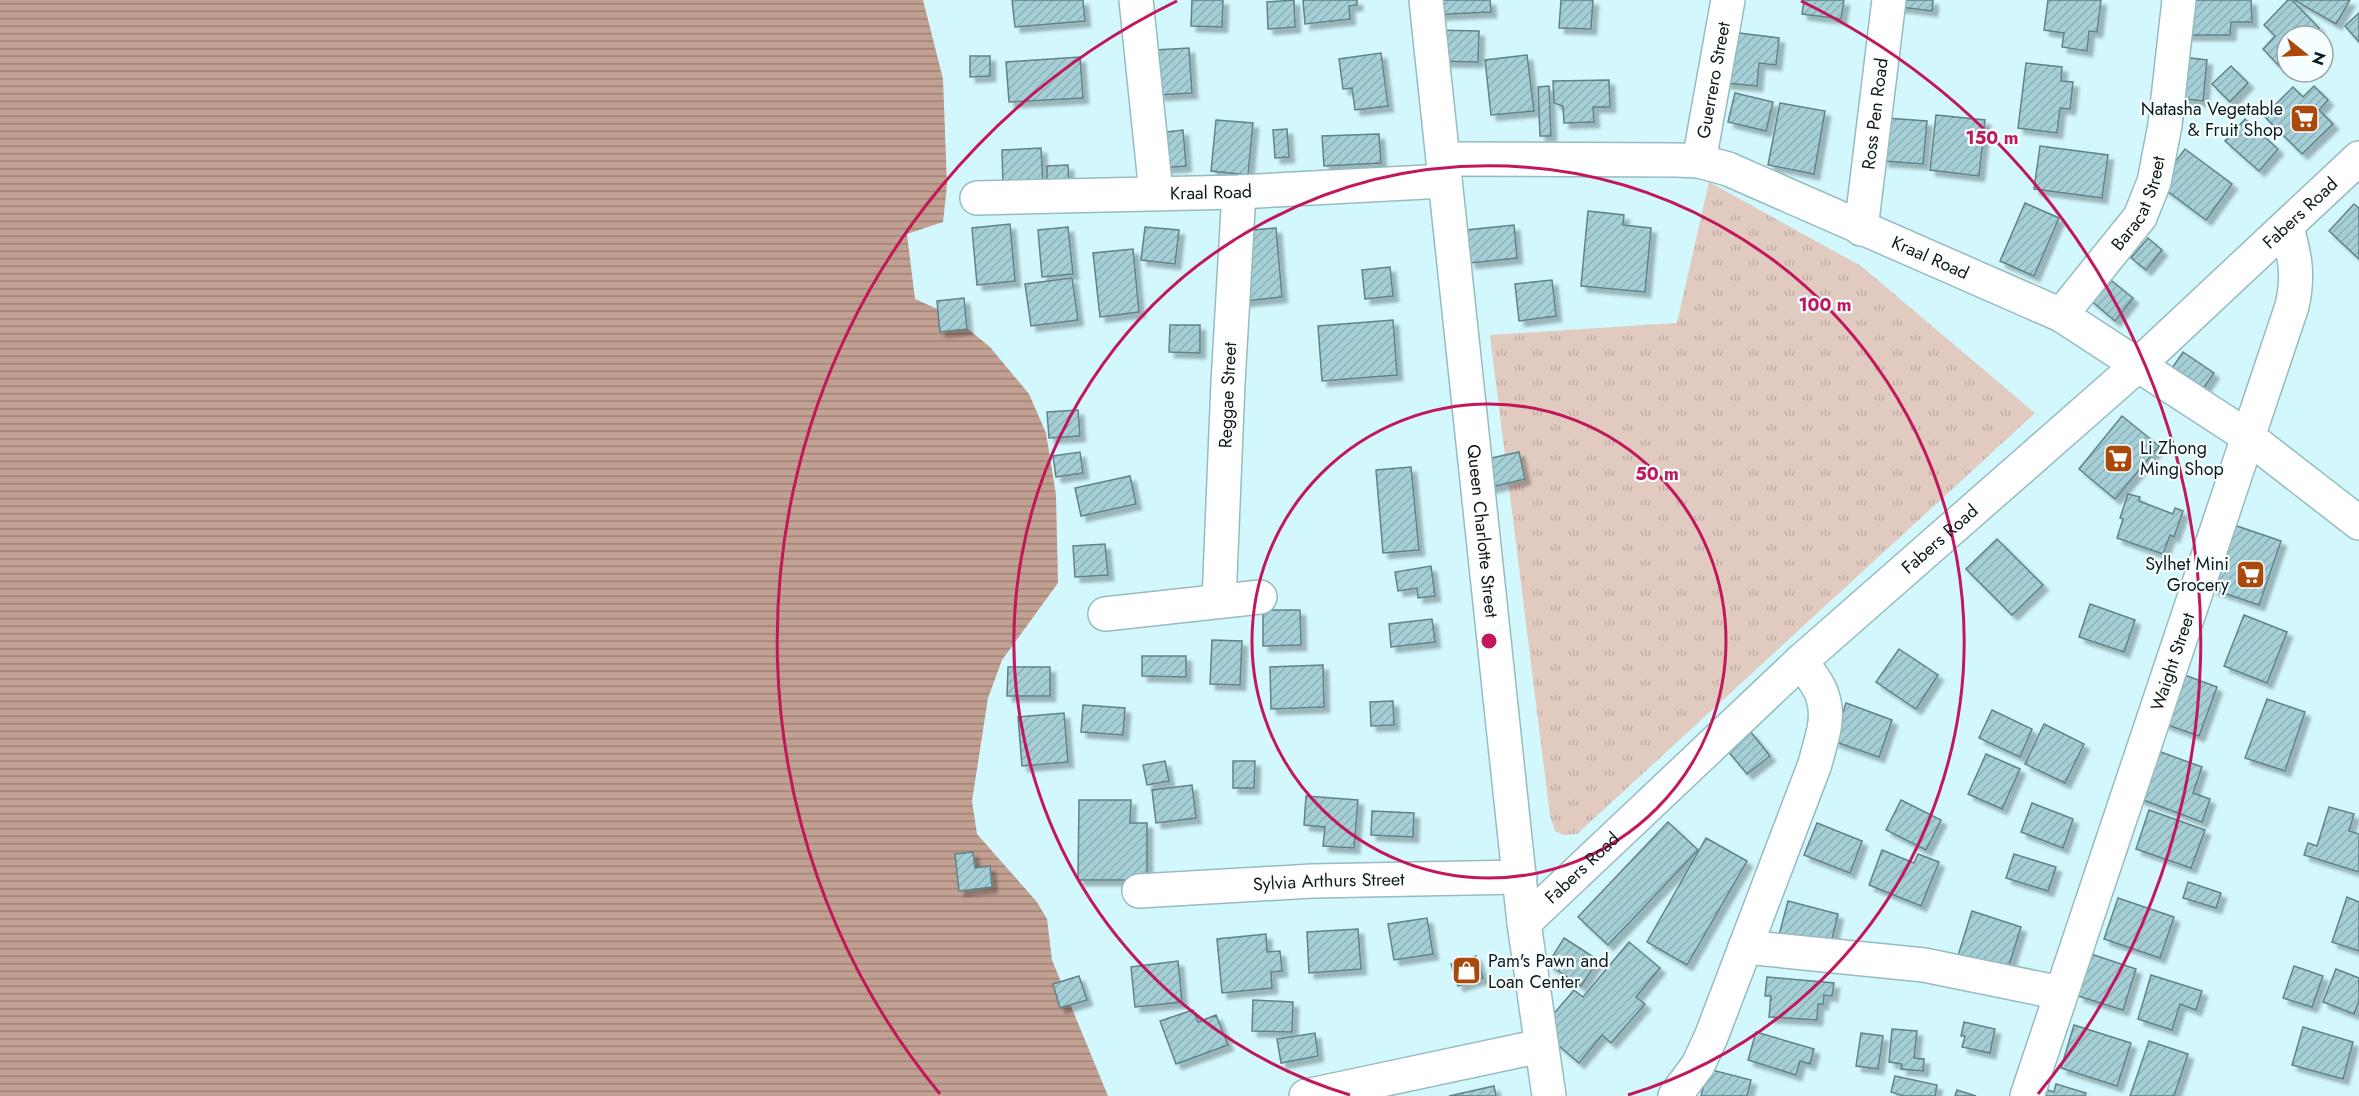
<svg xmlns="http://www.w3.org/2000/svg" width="2359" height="1096" font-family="Jost,sans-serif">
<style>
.park{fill:url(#park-tufts)}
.water{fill:url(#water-rules)}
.building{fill:url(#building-hatch);stroke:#608388;stroke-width:1.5;filter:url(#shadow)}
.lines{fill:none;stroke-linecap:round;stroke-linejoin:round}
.minor-casing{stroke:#97bbc1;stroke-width:36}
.major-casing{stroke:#97bbc1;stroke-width:36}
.minor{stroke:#fff;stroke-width:33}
.major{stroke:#fff;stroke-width:33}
.ring{fill:none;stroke:#c2185b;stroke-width:3}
.labels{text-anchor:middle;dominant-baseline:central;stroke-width:4.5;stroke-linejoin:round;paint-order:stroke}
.street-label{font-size:18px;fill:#0e1c1e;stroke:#f7feff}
.poi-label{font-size:18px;fill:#0e1c1e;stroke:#f7feff;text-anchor:end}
.centre{fill:#c2185b;stroke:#f7feff;stroke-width:3}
.ring-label{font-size:18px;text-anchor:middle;font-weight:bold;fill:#c2185b;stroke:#f7feff;stroke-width:4.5;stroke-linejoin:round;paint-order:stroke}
</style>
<defs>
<pattern id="park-tufts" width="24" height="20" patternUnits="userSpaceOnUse" patternTransform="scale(1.5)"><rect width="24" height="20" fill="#e1cac0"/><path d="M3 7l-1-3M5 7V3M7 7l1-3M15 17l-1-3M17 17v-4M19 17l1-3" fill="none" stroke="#c0ada5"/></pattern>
<pattern id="water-rules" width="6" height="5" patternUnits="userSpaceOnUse" patternTransform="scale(1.5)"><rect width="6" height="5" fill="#c3a192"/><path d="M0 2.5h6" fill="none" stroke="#9d8277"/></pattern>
<pattern id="building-hatch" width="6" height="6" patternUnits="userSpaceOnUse" patternTransform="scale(1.5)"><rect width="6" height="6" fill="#a5cfd6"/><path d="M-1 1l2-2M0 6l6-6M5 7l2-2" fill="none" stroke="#8db1b7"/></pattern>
<filter id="shadow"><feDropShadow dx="5.5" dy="5.5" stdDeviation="1.5" flood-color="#0004"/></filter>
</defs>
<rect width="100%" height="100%" fill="#d2f7fd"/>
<polygon class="park" points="1709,182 1861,266 2035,413 1577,834 1563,835 1555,831 1550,815 1490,335 1677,323"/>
<polygon class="water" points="0,0 923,0 943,79 947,185 943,222 907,234 915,299 951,315 990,347 1029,394 1046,433 1056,495 1058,583 1002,660 988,698 972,801 977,834 1037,902 1047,919 1052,960 1108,1096 0,1096"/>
<g class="building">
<polygon points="1012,0 1083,0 1085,21 1015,27"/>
<polygon points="1192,0 1223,0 1222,27 1191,26"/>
<polygon points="1294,0 1295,27 1268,29 1267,2"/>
<polygon points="1303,0 1357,0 1357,5 1349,6 1350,19 1305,24"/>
<polygon points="1428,0 1490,0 1491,12 1428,15"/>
<polygon points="1561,0 1593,0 1591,29 1559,28"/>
<polygon points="1804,0 1844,0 1841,19 1802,14"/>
<polygon points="1894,0 1933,0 1932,11 1893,6"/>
<polygon points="2048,0 2101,0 2097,32 2089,31 2087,51 2062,47 2064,33 2044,30"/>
<polygon points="2186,0 2251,0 2252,22 2231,22 2230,35 2185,35"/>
<polygon points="2288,0 2292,0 2319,28 2311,36 2287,36 2287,60 2280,67 2263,49 2275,36 2264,25"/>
<polygon points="2294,0 2350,0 2336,24"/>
<polygon points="2359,13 2359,42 2345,26"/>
<polygon points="1430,30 1479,31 1478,62 1429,61"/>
<polygon points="1731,32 1779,38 1776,65 1759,63 1757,86 1725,83"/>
<polygon points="1189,48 1192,93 1159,95 1155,50"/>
<polygon points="1381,53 1388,106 1355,110 1352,88 1343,89 1339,59"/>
<polygon points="1527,55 1534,111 1491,115 1485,60"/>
<polygon points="970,56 990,56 990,76 970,77"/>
<polygon points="2174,56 2207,60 2203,101 2170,97"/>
<polygon points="1080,57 1083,98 1009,102 1006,62"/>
<polygon points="2026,63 2062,67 2061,81 2073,82 2070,109 2060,108 2057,133 2018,128"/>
<polygon points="2231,66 2248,83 2230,102 2212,84"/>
<polygon points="1609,80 1610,107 1593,107 1594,122 1564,123 1563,106 1554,103 1553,81"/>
<polygon points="1549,86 1551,136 1540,136 1538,87"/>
<polygon points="2314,86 2328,100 2319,110 2333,124 2302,154 2264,116 2293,87 2303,97"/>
<polygon points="1735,93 1773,102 1766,131 1728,122"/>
<polygon points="1780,103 1825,111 1814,174 1768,165"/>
<polygon points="1936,115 1985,120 1979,176 1930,170"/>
<polygon points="1886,118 1927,121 1923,164 1883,161"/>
<polygon points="2245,119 2278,149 2259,171 2225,141"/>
<polygon points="1216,120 1253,123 1248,175 1211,171"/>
<polygon points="1287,129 1289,157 1275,158 1273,130"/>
<polygon points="1183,130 1186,166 1161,168 1158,133"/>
<polygon points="1379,134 1381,163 1324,166 1322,136"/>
<polygon points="2040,146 2108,155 2102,198 2034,189"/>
<polygon points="1041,148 1043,184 1003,186 1002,150"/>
<polygon points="2185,149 2232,184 2206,220 2158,184"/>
<polygon points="1068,165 1069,184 1047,185 1047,166"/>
<polygon points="2025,203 2059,218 2034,276 2000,261"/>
<polygon points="2354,204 2359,208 2359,259 2329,231"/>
<polygon points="1588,211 1624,215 1623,225 1651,228 1645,292 1581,286"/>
<polygon points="1010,224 1015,281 977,285 972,228"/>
<polygon points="1514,225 1517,258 1470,263 1466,230"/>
<polygon points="1068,227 1073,274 1042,277 1038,230"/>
<polygon points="1145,227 1179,230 1175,264 1141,260"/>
<polygon points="1276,228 1282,297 1236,302 1229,232"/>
<polygon points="2148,238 2162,250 2146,270 2131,258"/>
<polygon points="1133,249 1139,312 1100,317 1093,253"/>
<polygon points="1390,267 1393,296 1365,299 1362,270"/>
<polygon points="2107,277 2133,298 2115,321 2089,299"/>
<polygon points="1072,278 1078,320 1031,326 1025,284"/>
<polygon points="1552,280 1556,316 1519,321 1515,284"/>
<polygon points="964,298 967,329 940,332 937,301"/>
<polygon points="1393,320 1397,375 1322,381 1318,326"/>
<polygon points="1170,325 1200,325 1200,353 1169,352"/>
<polygon points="2183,352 2214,373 2197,398 2166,377"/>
<polygon points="1078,410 1080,436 1049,438 1047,412"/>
<polygon points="2122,416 2159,446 2115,499 2079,469"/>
<polygon points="1080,452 1083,473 1056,477 1053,456"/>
<polygon points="1519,452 1525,479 1479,490 1473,462"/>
<polygon points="1411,467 1419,550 1383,553 1376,470"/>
<polygon points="1130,476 1136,504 1081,516 1075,488"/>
<polygon points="2128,494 2140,497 2139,501 2173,514 2175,508 2183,511 2174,537 2170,535 2163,554 2117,538 2123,519 2120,518"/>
<polygon points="2234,525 2281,541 2259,605 2212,589"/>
<polygon points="1997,539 2043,585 2012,615 1966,569"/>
<polygon points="1105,544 1108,575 1075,577 1073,546"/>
<polygon points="1431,566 1435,596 1418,598 1417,588 1398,591 1395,572"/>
<polygon points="2090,604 2135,620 2124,652 2079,637"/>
<polygon points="1263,610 1300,610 1301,645 1263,646"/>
<polygon points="2244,615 2287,632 2267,683 2224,666"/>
<polygon points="1432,619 1435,642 1391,647 1389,624"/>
<polygon points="1212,640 1242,641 1240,685 1210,684"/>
<polygon points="1899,649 1938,675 1916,709 1876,682"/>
<polygon points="1142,656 1186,656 1186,677 1142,676"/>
<polygon points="1323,665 1324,707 1271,709 1270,667"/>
<polygon points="1008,667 1050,667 1050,696 1007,696"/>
<polygon points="2179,673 2217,687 2199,736 2162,723"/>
<polygon points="2267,699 2305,712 2285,771 2245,758"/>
<polygon points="1393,701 1394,725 1371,726 1370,702"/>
<polygon points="1846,703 1892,720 1879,757 1833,741"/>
<polygon points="1083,705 1125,708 1123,735 1081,732"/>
<polygon points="1992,710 2032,729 2020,757 1979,738"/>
<polygon points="1064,713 1068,762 1022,766 1018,717"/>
<polygon points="2044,724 2084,744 2065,783 2025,764"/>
<polygon points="1750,731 1770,756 1747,774 1727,750"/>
<polygon points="2147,747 2202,767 2193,793 2210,799 2202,822 2130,795"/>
<polygon points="1986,754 2020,769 2002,809 1968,794"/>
<polygon points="1165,761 1169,781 1147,785 1143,765"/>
<polygon points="1233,761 1255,761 1254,788 1233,788"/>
<polygon points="1192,785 1196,818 1156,823 1152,790"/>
<polygon points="1306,796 1358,800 1354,848 1323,846 1325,827 1304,825"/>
<polygon points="1079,800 1131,800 1130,823 1147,823 1147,880 1078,880"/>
<polygon points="1901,800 1941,820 1926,850 1886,830"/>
<polygon points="2032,803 2073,819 2063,848 2021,832"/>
<polygon points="2329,807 2354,814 2349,831 2359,834 2359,872 2304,855 2308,843 2317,846"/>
<polygon points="2149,810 2205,830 2191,868 2136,849"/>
<polygon points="1372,811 1414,813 1413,837 1371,835"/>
<polygon points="1668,822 1698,850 1608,945 1578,917"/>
<polygon points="1817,823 1862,841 1850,873 1804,855"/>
<polygon points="1706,838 1747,861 1687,965 1647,942"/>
<polygon points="1882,850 1914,863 1918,854 1939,862 1921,906 1869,885"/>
<polygon points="973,852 975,868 990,866 992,887 959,891 955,854"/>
<polygon points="2014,854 2056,867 2048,891 2006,878"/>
<polygon points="2188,882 2221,893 2216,908 2183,898"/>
<polygon points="2347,897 2359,902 2359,951 2332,942"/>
<polygon points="2118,898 2174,917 2160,958 2104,939"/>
<polygon points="1788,901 1838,914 1829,952 1778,939"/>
<polygon points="1972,911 2021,927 2005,978 1956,962"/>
<polygon points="1427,918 1433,954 1394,960 1388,924"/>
<polygon points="1358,929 1361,969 1309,973 1307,932"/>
<polygon points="1266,934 1267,952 1280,951 1282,971 1271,972 1272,988 1222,993 1217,939"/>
<polygon points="1564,938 1598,960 1581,986 1548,964"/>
<polygon points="1629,942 1660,968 1636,997 1645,1004 1611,1043 1602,1035 1579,1063 1540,1030 1574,990 1583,997"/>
<polygon points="2091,954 2136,969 2123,1010 2078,996"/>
<polygon points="1476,956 1483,978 1458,986 1451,964"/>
<polygon points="1178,961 1182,1002 1135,1007 1131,967"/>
<polygon points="2294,966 2323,976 2312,1007 2283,998"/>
<polygon points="2336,969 2359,978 2359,1001 2354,1014 2323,1002"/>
<polygon points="2151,975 2202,991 2196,1010 2180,1004 2172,1030 2138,1019"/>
<polygon points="1079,976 1087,1000 1060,1008 1053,984"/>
<polygon points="1767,977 1834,983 1832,996 1824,995 1823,1004 1818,1004 1817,1020 1769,1017 1771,996 1765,996"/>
<polygon points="1253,1000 1293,1002 1292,1032 1252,1031"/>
<polygon points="1193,1010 1198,1022 1216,1015 1228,1045 1176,1064 1160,1021"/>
<polygon points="1964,1022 1995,1029 1990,1053 1962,1047 1965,1036 1961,1036"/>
<polygon points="2074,1025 2131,1043 2117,1086 2061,1068"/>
<polygon points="2303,1027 2353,1042 2343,1079 2292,1065"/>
<polygon points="1892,1029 1917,1031 1914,1058 1924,1059 1923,1071 1901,1069 1902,1064 1889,1062"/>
<polygon points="1756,1032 1814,1049 1810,1064 1800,1061 1796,1075 1748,1060"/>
<polygon points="1315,1033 1318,1056 1281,1063 1277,1039"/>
<polygon points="1861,1033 1883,1036 1878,1069 1856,1066"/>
<polygon points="2149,1041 2188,1054 2174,1096 2130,1096"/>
<polygon points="1708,1069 1751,1080 1747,1096 1701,1096"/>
<polygon points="1895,1076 1937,1085 1935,1096 1904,1096 1891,1092"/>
<polygon points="2056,1084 2086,1093 2085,1096 2032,1096 2035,1086 2054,1092"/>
<polygon points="1494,1086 1496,1096 1449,1096"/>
<polygon points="1957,1090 1976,1096 1955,1096"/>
</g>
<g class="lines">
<defs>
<g id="minor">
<polyline points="1136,0 1156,193"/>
<path id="s1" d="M1444,159L1677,160L1699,161L1728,169L2061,315L2247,436L2359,523"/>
<path id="s2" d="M1699,161L1728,0"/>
<path id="s3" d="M977,198L1239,192L1445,181"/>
<path id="s4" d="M1861,229L1889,0"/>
<path id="s5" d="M2061,315L2140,217L2154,182L2165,125L2179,0"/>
<path id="s6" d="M1219,601L1228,383L1239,192"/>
<polyline points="1105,614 1260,597"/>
<path id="s7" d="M1139,891L1312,881L1520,877"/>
<polyline points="1745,947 1924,965 2061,993"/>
<polyline points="1306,1096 1541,1046"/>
<path d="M1675,1096L1698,1065L1711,1037L1815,764C1820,743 1830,720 1823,698C1820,685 1808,672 1801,661"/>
<path id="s8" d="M2027,1096L2292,306C2299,275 2295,257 2287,227"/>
</g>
<g id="major">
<path id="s9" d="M1426,0L1524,923L1549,1096"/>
<path id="s10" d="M1524,923L1801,661L2137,366L2359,158"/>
</g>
</defs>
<use href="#minor" class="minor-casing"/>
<use href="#major" class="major-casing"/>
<use href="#minor" class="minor"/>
<use href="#major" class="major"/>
</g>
<g class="ring">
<circle cx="1489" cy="641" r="237"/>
<path d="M1350 1095A475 475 0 1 1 1628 1095"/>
<path d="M940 1094A712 712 0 0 1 1177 1M1801 1A712 712 0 0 1 2038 1094"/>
</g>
<defs>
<symbol id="supermarket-square" viewBox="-11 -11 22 22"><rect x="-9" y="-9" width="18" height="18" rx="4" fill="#ab490c" stroke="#f7feff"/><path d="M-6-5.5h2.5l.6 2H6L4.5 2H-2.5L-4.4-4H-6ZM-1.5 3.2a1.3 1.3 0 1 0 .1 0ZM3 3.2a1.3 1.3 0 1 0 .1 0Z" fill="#fff"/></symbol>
<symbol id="shop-square" viewBox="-11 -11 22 22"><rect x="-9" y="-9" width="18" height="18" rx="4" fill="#ab490c" stroke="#f7feff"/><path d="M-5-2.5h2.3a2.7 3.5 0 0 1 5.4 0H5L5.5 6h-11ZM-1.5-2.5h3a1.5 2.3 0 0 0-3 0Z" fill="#fff"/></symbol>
</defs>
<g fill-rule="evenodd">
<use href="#supermarket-square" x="2288" y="102" width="33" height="33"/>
<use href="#supermarket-square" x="2102" y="442" width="33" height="33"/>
<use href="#supermarket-square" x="2234" y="558" width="33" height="33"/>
<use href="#shop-square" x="1450" y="954" width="33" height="33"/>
</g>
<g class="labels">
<g class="street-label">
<text stroke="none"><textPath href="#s2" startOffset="82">Guerrero Street</textPath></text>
<text stroke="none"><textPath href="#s4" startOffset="116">Ross Pen Road</textPath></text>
<text stroke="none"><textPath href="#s3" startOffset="234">Kraal Road</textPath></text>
<text stroke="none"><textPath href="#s5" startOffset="138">Baracat Street</textPath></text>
<text stroke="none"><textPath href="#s10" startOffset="1052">Fabers Road</textPath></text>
<text stroke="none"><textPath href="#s1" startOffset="506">Kraal Road</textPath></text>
<text stroke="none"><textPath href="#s6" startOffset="206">Reggae Street</textPath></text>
<text stroke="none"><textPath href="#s9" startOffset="534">Queen Charlotte Street</textPath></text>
<text stroke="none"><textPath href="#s10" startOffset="566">Fabers Road</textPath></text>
<text stroke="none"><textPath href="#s8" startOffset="458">Waight Street</textPath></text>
<text stroke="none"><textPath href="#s10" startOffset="80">Fabers Road</textPath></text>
<text stroke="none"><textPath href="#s7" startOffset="190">Sylvia Arthurs Street</textPath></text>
</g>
<g class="poi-label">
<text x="2283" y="109">Natasha Vegetable<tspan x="2283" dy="21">&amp; Fruit Shop</tspan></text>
<text x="2140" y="448" text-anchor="start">Li Zhong<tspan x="2140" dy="21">Ming Shop</tspan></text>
<text x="2229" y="564">Sylhet Mini<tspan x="2229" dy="21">Grocery</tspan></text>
<text x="1488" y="961" text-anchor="start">Pam's Pawn and<tspan x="1488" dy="21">Loan Center</tspan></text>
</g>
</g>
<circle cx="1489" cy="641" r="9" class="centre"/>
<g class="ring-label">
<text x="1992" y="144">150 m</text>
<text x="1825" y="311">100 m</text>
<text x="1657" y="480">50 m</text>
</g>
<g transform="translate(2305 54) rotate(108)"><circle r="28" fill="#f7feff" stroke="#9aa4a5" stroke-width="1.5"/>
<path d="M0-4.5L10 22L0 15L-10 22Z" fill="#ab490c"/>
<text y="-9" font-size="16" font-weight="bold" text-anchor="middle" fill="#0e1c1e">N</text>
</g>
</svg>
